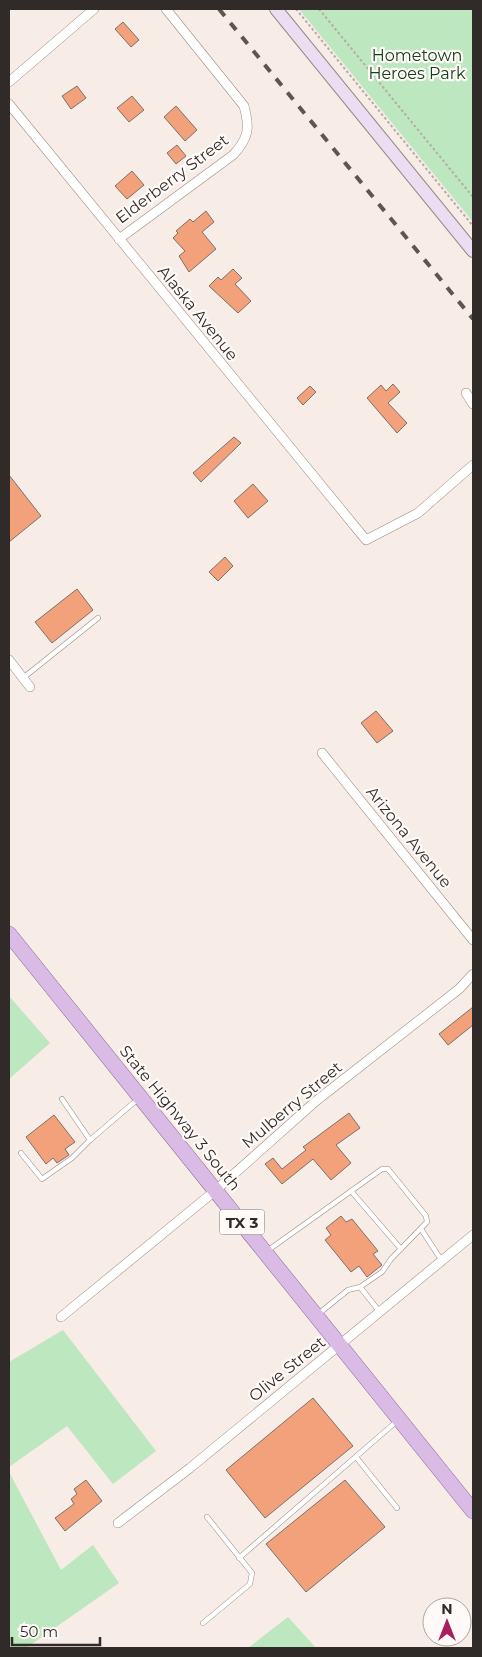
<svg xmlns="http://www.w3.org/2000/svg" width="482" height="1657" font-family="Montserrat,sans-serif">
<style>
.green{fill:#bde7be}
.building{fill:#f2a17b;stroke:#7b716c}
.lines{fill:none;stroke-linecap:round;stroke-linejoin:round}
.lane-casing{stroke:#968c87;stroke-width:5.5}
.street-casing{stroke:#968c87;stroke-width:10}
.secondary-casing{stroke:#968c87;stroke-width:14}
.primary-casing{stroke:#8d6b98;stroke-width:16}
.path{stroke:#b4aba6;stroke-width:2;stroke-dasharray:2.5 2.5;stroke-linecap:butt}
.lane{stroke:#fff;stroke-width:4.5}
.street{stroke:#fff;stroke-width:9}
.secondary{stroke:#ecddf2;stroke-width:12}
.primary{stroke:#d9bbe5;stroke-width:15}
.rail{stroke:#5c5552;stroke-width:4;stroke-dasharray:9 9;stroke-linecap:butt}
.labels{text-anchor:middle;dominant-baseline:central;stroke-width:4.5;stroke-linejoin:round;paint-order:stroke}
.shield{fill:#fffaf8;stroke:#6e6967;stroke-width:1}
.shield-label{font-size:15px;font-weight:bold;fill:#302b29}
.park-label{font-size:16px;fill:#124018;stroke:#fffaf8}
.street-label{font-size:16px;fill:#302b29;stroke:#fffaf8}
</style>
<rect width="100%" height="100%" fill="#f7ece6"/>
<g class="green">
<polygon points="299,9 473,9 473,222"/>
<polygon points="9,996 50,1043 9,1079"/>
<polygon points="63,1330 156,1451 113,1484 67,1426 9,1467 9,1362"/>
<polygon points="9,1472 61,1570 93,1545 119,1583 26,1648 9,1648"/>
<polygon points="288,1617 316,1648 248,1648"/>
</g>
<g class="building">
<polygon points="123,22 139,40 131,47 115,29"/>
<polygon points="77,86 86,98 71,109 62,96"/>
<polygon points="132,96 144,110 129,122 117,108"/>
<polygon points="176,106 197,130 185,141 164,117"/>
<polygon points="177,145 186,156 176,164 167,153"/>
<polygon points="132,171 144,185 127,199 115,186"/>
<polygon points="206,211 214,222 202,232 216,249 189,272 179,256 185,251 173,238 178,233 176,231 190,219 193,222"/>
<polygon points="233,269 242,278 235,284 251,301 238,313 209,286 218,277 221,280"/>
<polygon points="393,384 400,392 388,403 407,423 397,433 367,398 381,385 386,391"/>
<polygon points="310,386 316,392 303,405 297,398"/>
<polygon points="234,437 241,443 201,482 193,473"/>
<polygon points="9,475 41,516 9,542"/>
<polygon points="253,484 268,501 248,518 234,501"/>
<polygon points="225,557 233,566 218,581 209,572"/>
<polygon points="77,589 93,610 52,643 35,622"/>
<polygon points="376,711 393,731 377,743 361,723"/>
<polygon points="473,1007 473,1025 448,1045 439,1034"/>
<polygon points="349,1113 360,1128 336,1145 351,1163 331,1180 313,1159 282,1184 265,1164 273,1158 282,1169 306,1150 303,1147"/>
<polygon points="54,1115 75,1142 65,1149 69,1155 57,1163 53,1158 46,1164 26,1137"/>
<polygon points="341,1216 346,1222 352,1219 378,1251 373,1254 382,1265 367,1277 359,1266 351,1272 325,1240 331,1235 326,1228"/>
<polygon points="313,1398 353,1446 265,1518 226,1470"/>
<polygon points="86,1480 102,1501 65,1531 55,1518 74,1504 71,1499 77,1494 74,1489"/>
<polygon points="345,1480 385,1527 306,1592 266,1544"/>
</g>
<g class="lines">
<defs>
<g id="lane">
<polyline points="23,678 98,618"/>
<polyline points="62,1099 90,1140 138,1099"/>
<polyline points="21,1153 42,1179 72,1158 90,1140"/>
<polyline points="351,1191 401,1249"/>
<polyline points="421,1229 442,1261"/>
<polyline points="267,1251 382,1169 388,1169 426,1216 427,1222 391,1259 382,1272 360,1287 348,1290 317,1315"/>
<polyline points="360,1287 379,1311"/>
<polyline points="356,1457 397,1508"/>
<polyline points="239,1558 397,1421"/>
<polyline points="203,1623 250,1584 252,1573 207,1517"/>
</g>
<g id="street">
<polyline points="9,82 94,9"/>
<polyline points="9,104 366,540 418,513 473,465"/>
<path d="M119,239L233,155C249,138 250,128 244,106L166,9"/>
<polyline points="466,393 473,404"/>
<polyline points="9,660 30,687"/>
<polyline points="322,753 473,940"/>
<polyline points="61,1317 216,1190 316,1101 459,989 473,974"/>
<polyline points="118,1523 190,1468 473,1235"/>
</g>
<polyline id="secondary" points="276,9 473,251"/>
<polyline id="primary" points="9,934 473,1511"/>
</defs>
<use href="#lane" class="lane-casing"/>
<use href="#street" class="street-casing"/>
<use href="#secondary" class="secondary-casing"/>
<use href="#primary" class="primary-casing"/>
<g class="path">
<polyline points="296,9 473,226"/>
<polyline points="319,9 473,197"/>
</g>
<use href="#lane" class="lane"/>
<use href="#street" class="street"/>
<use href="#secondary" class="secondary"/>
<use href="#primary" class="primary"/>
<polyline class="rail" points="219,9 473,319"/>
</g>
<g class="labels">
<rect class="shield" x="219.5" y="1209.5" width="45" height="25" rx="4"/>
<g class="shield-label">
<text x="242" y="1222">TX 3</text>
</g>
<g class="park-label">
<text x="417" y="55">Hometown<tspan x="417" dy="18">Heroes Park</tspan></text>
</g>
<g class="street-label">
<text transform="translate(172 179) rotate(-37)">Elderberry Street</text>
<text transform="translate(198 313) rotate(51)">Alaska Avenue</text>
<text transform="translate(409 837) rotate(51)">Arizona Avenue</text>
<text transform="translate(292 1105) rotate(-40)">Mulberry Street</text>
<text transform="translate(180 1118) rotate(51)">State Highway 3 South</text>
<text transform="translate(287 1369) rotate(-39)">Olive Street</text>
</g>
</g>
<rect width="482" height="1657" fill="none" stroke="#302b29" stroke-width="20"/>
<g transform="translate(447 1622)"><circle r="24" fill="#fffaf8" stroke="#aca7a5"/>
<path d="M0-4L9 19L0 12L-9 19Z" fill="#ab1e5c"/>
<text y="-8" font-size="14" font-weight="bold" text-anchor="middle" fill="#302b29">N</text>
</g>
<path d="M12 1637v8h88v-8" fill="none" stroke="#302b29" stroke-width="2.5"/>
<text x="20" y="1637" font-size="15" fill="#302b29" stroke="#fffaf8" stroke-width="4" paint-order="stroke">50 m</text>
</svg>
